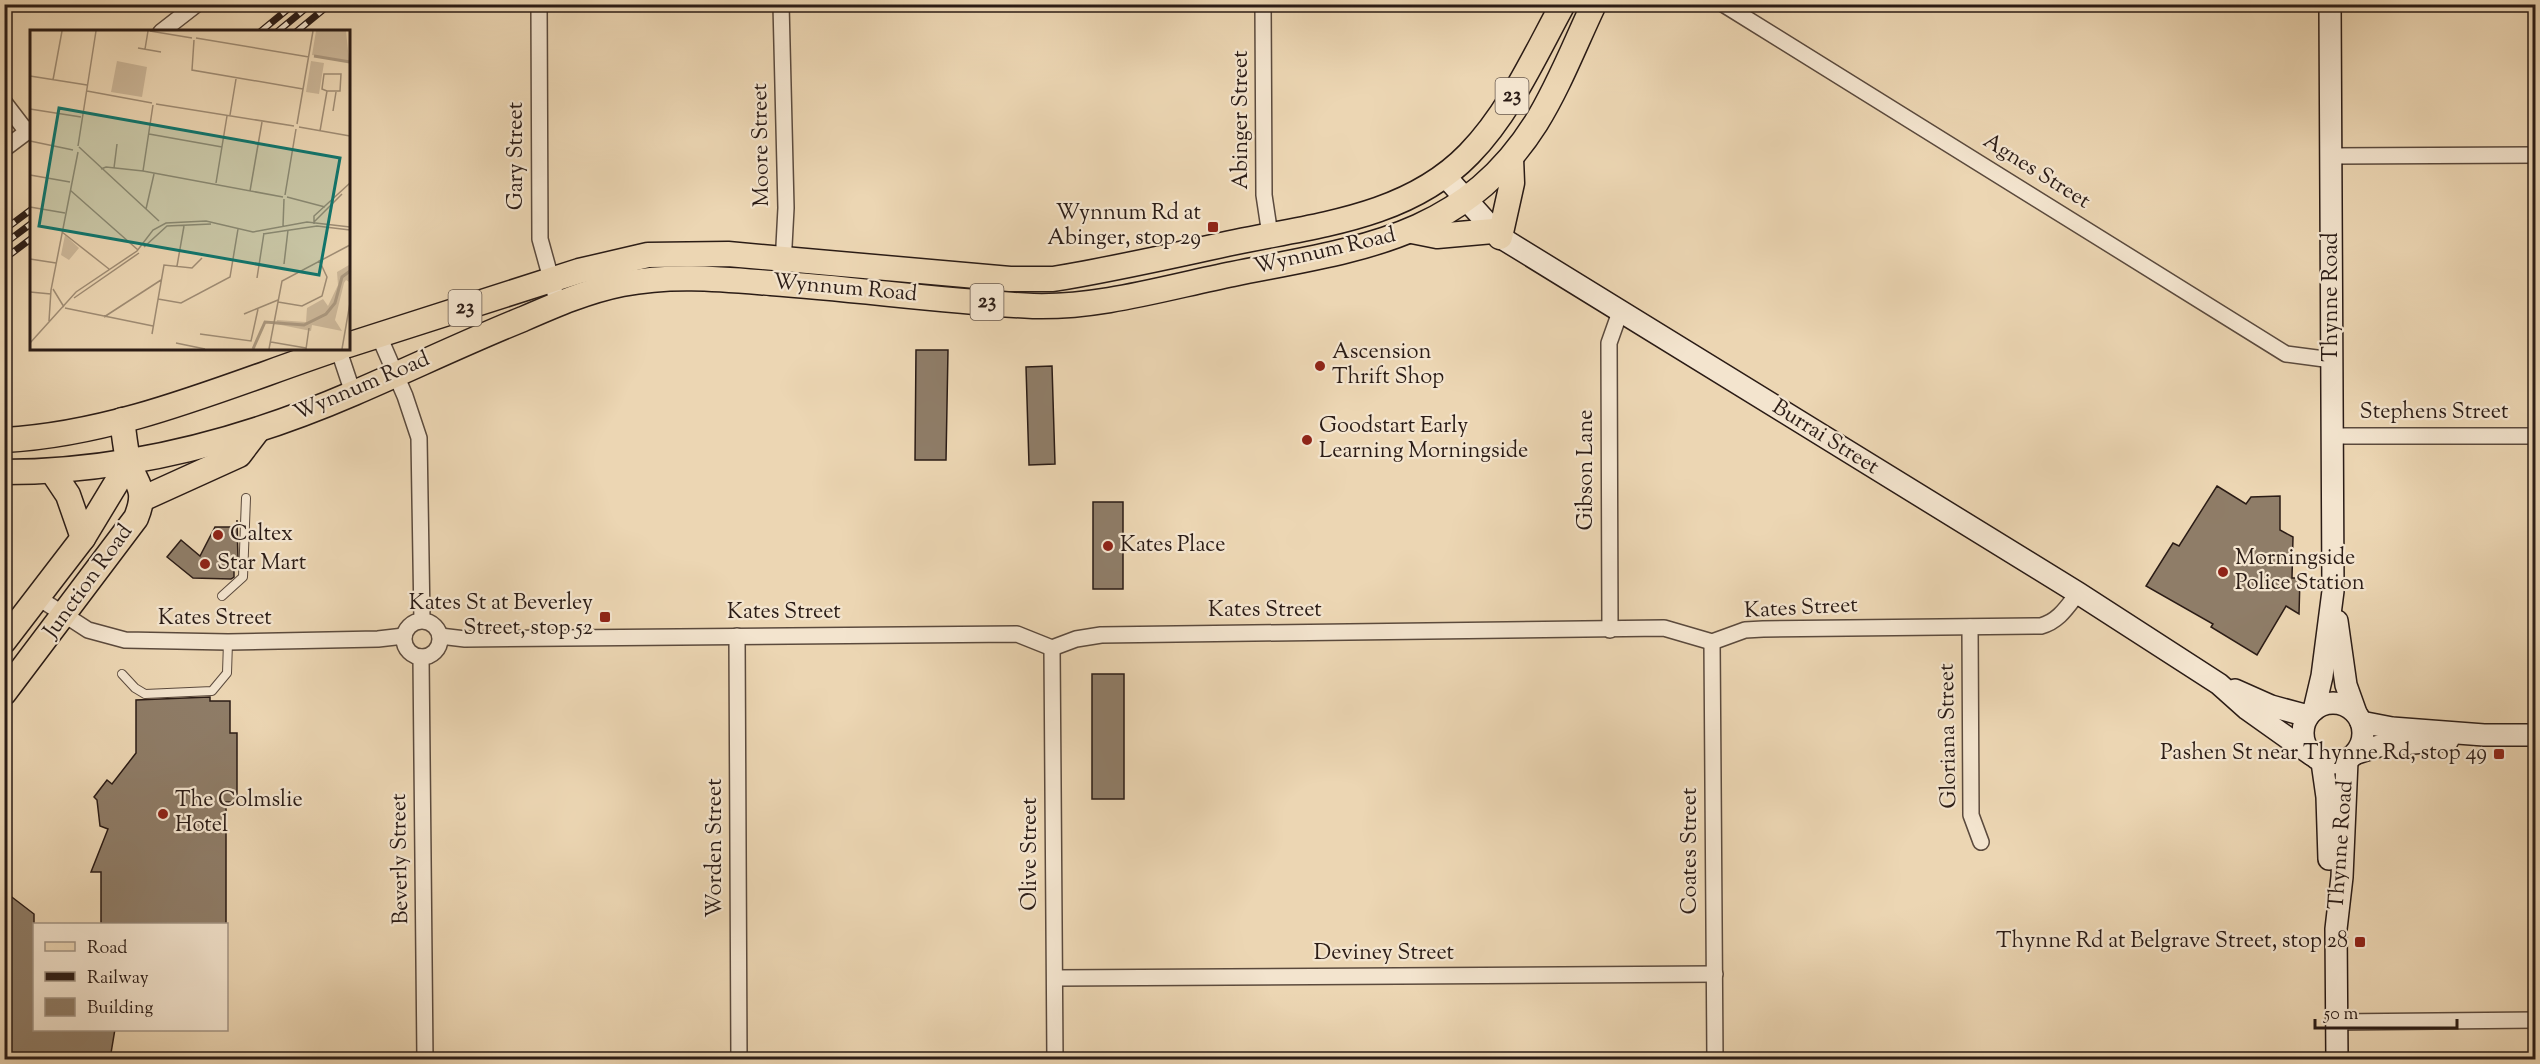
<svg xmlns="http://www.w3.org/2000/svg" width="2540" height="1064" font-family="'Sorts Mill Goudy',serif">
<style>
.building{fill:#8f7d68;stroke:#2b1c16;stroke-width:1.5}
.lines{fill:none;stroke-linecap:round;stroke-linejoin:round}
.lane-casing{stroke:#5b4a3d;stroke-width:10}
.street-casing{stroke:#5b4a3d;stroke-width:18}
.secondary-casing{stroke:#2b1c16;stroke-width:24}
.primary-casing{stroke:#2b1c16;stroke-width:27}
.lane{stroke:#f3e4ce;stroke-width:8}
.street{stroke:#f3e4ce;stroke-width:15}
.secondary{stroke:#f3e4ce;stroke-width:21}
.primary{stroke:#ecd6b3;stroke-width:24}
.rail-casing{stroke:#2b1c16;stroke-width:7}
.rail{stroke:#f3e4ce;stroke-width:4.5;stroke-dasharray:14;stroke-linecap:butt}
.poi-dot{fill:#8f2418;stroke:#f3e4ce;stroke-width:2}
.labels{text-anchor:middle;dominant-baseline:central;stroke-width:4.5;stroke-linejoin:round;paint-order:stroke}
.shield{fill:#f3e4ce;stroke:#67584d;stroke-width:1.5}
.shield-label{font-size:21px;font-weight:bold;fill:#2b1c16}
.street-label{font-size:22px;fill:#2b1c16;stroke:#f3e4ce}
.poi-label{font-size:22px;fill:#2b1c16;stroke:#f3e4ce;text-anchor:start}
.inset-river{fill:none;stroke:#aa977e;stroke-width:3}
.inset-road{fill:none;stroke:#9f8c74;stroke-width:1.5}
.view{fill:#0f766e;fill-opacity:0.15;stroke:#0f766e;stroke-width:3}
.inset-edge{fill:none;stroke:#2b1c16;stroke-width:3}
</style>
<rect width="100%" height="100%" fill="#ecd6b3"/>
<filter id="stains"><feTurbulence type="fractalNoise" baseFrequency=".00333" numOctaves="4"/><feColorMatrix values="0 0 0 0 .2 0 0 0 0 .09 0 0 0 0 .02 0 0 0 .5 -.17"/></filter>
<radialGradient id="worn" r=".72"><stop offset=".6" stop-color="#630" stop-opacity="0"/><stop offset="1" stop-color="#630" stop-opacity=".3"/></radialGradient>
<g class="building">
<polygon points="916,350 948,350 946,460 915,460"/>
<polygon points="1052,366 1055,464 1029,465 1026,367"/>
<polygon points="2217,486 2246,504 2251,497 2280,496 2280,530 2293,537 2292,578 2300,578 2299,614 2286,606 2257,655 2211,627 2213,624 2146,586 2173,543 2179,546"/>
<rect x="1093" y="502" width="30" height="87"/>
<polygon points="237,520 238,560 234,560 234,577 231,579 193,578 167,557 181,540 200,556 215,527 237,527"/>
<rect x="1092" y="674" width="32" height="125"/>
<polygon points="210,697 210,701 230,701 230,733 237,733 237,802 226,802 226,924 101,923 101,872 91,872 108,829 100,826 97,800 94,797 107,780 112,784 136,753 136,700"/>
<polygon points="4,891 34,914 34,1029 115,1029 110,1059 4,1059"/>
</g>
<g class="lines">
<defs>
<g id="lane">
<polyline points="222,596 243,577 246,498"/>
<polyline points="122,674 135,688 145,694 212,691 227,673 228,642"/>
</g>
<g id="street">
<polyline points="539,4 540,239 558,304"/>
<polyline points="781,4 786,208 782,284"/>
<polyline points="1263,4 1264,195 1270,235"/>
<polyline points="1723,4 2286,354 2332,360"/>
<polyline points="161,32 197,4"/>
<polyline points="4,102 27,132"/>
<polyline points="4,149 32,128"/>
<polyline points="2332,156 2536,155"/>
<polyline points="379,336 405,396 419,438 422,620"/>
<polyline points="338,348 353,393"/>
<polyline points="2333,436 2536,436"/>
<polyline points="37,597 88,630 125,640 228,642 378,639 404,636"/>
<circle cx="422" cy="639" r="18"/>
<polyline points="1970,627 1971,815 1981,842"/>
<polyline points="1610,630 1609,343 1620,312"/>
<path d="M440,636L465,639L1017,634L1052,648L1076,639L1101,635L1664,628L1712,642L1745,630L1763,629L2041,626C2059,621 2067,607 2078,593"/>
<polyline points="737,636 739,1060"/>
<polyline points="1712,642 1715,1060"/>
<polyline points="1052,648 1055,1060"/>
<polyline points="421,657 425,1060"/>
<polyline points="1055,978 1715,974"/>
<polyline points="2337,1022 2536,1020"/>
</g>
<g id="secondary">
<polyline points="1445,176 1500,237 2078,593 2219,684 2247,709 2312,755"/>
<polyline points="2337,621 2346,685 2356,713"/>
<polyline points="2235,690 2271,706 2308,716"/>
<circle cx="2333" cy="733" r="30"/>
<polyline points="2314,710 2322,676 2333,591 2330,4"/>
<polyline points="2361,722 2392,728 2484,735 2536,735"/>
<polyline points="2357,753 2379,746 2448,740"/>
<polyline points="2322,762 2327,797 2329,859"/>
<polyline points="2337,1060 2336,929 2342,877 2347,761"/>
</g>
<g id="primary">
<polyline points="1412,231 1437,236 1493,231"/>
<polyline points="1500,237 1512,183 1511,158"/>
<path d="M348,345L579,271L648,255L728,254L1010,279H1053C1115,269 1175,255 1236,242C1318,225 1408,217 1469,154C1510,112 1535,55 1563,4"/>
<path d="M4,440C120,434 231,384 339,348"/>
<polyline points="52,471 68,495 83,538"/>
<path d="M4,472C125,472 243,441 354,393C410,369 466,342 523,319C555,305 587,291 622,284C672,274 721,279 771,283C858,289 946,302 1033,306C1100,308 1168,287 1233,274C1356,249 1462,240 1536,123C1559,86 1575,44 1594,4"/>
<polyline points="142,499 239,455 258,430"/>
<polyline points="4,641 83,538 129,462"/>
<path d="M4,693L136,518C149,486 134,485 128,459C125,446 124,433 122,420"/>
</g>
</defs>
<use href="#lane" class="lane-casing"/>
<use href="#street" class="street-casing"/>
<use href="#secondary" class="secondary-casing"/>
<use href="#primary" class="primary-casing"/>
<use href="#lane" class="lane"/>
<use href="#street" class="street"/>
<use href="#secondary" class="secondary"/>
<use href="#primary" class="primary"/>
<defs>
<g id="rail">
<polyline points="260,32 294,4"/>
<polyline points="277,32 311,4"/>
<polyline points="296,32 330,4"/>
<polyline points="4,230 32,209"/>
<polyline points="4,244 32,223"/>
<polyline points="4,259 32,238"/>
</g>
</defs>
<use href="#rail" class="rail-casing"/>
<use href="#rail" class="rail"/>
</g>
<g class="poi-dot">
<rect x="1207" y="221" width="12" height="12" rx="3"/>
<circle cx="1320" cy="366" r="6"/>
<circle cx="1307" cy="440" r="6"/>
<circle cx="218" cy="535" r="6"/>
<circle cx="1108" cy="546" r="6"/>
<circle cx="205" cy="564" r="6"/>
<circle cx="2223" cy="572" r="6"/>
<rect x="599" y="611" width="12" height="12" rx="3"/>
<rect x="2493" y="748" width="12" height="12" rx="3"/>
<circle cx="163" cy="814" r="6"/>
<rect x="2354" y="936" width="12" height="12" rx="3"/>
</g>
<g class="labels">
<g class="shield">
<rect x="1495.5" y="78" width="33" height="36" rx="4.5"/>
<rect x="970.5" y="284" width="33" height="36" rx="4.5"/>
<rect x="448.5" y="290" width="33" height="36" rx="4.5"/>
</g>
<g class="shield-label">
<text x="1512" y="96">23</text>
<text x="987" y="302">23</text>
<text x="465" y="308">23</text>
</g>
<g class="street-label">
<text transform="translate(1242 120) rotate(-90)">Abinger Street</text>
<text transform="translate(762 145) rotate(-91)">Moore Street</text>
<text transform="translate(517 156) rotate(-90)">Gary Street</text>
<text transform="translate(2036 172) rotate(32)">Agnes Street</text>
<text transform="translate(1325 252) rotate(-13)">Wynnum Road</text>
<text transform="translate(845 289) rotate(5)">Wynnum Road</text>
<text transform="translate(2332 297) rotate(-90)">Thynne Road</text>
<text transform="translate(362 387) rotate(-23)">Wynnum Road</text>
<text x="2434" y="413">Stephens Street</text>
<text transform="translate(1825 438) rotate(32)">Burrai Street</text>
<text transform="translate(1587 470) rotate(-90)">Gibson Lane</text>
<text transform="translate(89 582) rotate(-54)">Junction Road</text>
<text transform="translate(1801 609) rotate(-3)">Kates Street</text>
<text x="1265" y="611">Kates Street</text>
<text x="784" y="613">Kates Street</text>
<text x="215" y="619">Kates Street</text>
<text transform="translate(1949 736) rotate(-91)">Gloriana Street</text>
<text transform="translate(2342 845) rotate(-86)">Thynne Road</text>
<text transform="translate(716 848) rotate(-90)">Worden Street</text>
<text transform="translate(1691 851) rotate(-90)">Coates Street</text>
<text transform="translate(1031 854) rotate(-90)">Olive Street</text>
<text transform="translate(401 859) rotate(-91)">Beverly Street</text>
<text x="1384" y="954">Deviney Street</text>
</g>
<g class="poi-label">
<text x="1201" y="214" text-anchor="end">Wynnum Rd at<tspan x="1201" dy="25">Abinger, stop 29</tspan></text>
<text x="1332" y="353">Ascension<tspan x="1332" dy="25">Thrift Shop</tspan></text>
<text x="1319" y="427">Goodstart Early<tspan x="1319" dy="25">Learning Morningside</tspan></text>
<text x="230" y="535">Caltex</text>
<text x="1120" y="546">Kates Place</text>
<text x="2235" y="559">Morningside<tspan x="2235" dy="25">Police Station</tspan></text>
<text x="217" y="564">Star Mart</text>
<text x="593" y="604" text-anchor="end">Kates St at Beverley<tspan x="593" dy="25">Street, stop 52</tspan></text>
<text x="2487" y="754" text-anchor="end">Pashen St near Thynne Rd, stop 49</text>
<text x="175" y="801">The Colmslie<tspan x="175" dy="25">Hotel</tspan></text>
<text x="2348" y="942" text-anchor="end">Thynne Rd at Belgrave Street, stop 28</text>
</g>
</g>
<g transform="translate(30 30)">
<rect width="320" height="320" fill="#ecd6b3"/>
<path d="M286,1H316L319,31L282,25ZM87,31L117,37L112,67L81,62ZM281,31L294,33L289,64L276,62ZM35,205L49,218L39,230L31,225ZM319,235V252L316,250L314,253L305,290L312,301L282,295L281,301L246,294L247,290L276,292L277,278L293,269L298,276L308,255L307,242Z" fill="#cbb698"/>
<path class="inset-river" d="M284,26L320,32M223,319L235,292L274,295L296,284L305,273L312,247L320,241"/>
<path class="inset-road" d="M120,1L162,8M166,8L279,27M164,10L162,40L273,59M108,18L131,22M115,19L118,1M0,46L57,55M23,50L32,1M57,61L122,73M126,74L264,96M0,79L51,87M303,81L306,62M200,85L206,49M267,94L283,1M269,97L320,106M290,101L297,61L292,59L294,44H311L310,61H297M119,104L192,117M0,111L43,120M48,116L66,1M49,117L129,191M84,138L87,114M71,139L76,137L113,141L253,167M113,141L123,75M0,145L40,152M186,153L197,86M40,160L108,220M220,161L232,92M255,165L266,99M257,167L295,177M0,177L35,183M116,179L124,144M284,192L312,164M284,194V186L320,153M253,196L254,169M32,202L79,239M233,204L287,196L320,200M114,217L137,196L181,194M0,229L26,233M254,234L258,200M147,236L154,196M227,248L234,203M23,259L34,277M0,262L21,264M44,268L109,223M128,269L151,273L200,247L208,199M248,272L272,276L292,266L297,247L289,230M35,278L123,296M214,284L248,270M74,287L131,250M19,291L21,260L48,122M122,304L134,235L162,238L172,228M170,304L221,311L228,279M241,312L276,318M0,313L46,262L107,221L123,200L136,193L176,191L223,202L277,192L320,197M146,313L175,319M239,319L252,251L320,215M276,319L279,298M312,319L320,273"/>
<path class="view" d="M29,78L310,128L289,245L9,196Z"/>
<rect width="320" height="320" class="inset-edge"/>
</g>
<rect width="2540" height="1064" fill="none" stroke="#ecd6b3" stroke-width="24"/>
<rect x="6" y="6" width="2528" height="1052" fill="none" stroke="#2b1c16" stroke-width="3"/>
<rect x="12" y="12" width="2516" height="1040" fill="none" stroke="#2b1c16" stroke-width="1.5"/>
<rect x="33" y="923" width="195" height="108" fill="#f3e4ce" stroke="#a39484" stroke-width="1.5"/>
<rect x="45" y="942" width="30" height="9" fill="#ecd6b3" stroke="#a39484" stroke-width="1.5"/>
<text x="87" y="953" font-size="18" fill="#2b1c16">Road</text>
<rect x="45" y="972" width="30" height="9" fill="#2b1c16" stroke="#a39484" stroke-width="1.5"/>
<text x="87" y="983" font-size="18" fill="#2b1c16">Railway</text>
<rect x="45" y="998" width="30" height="18" fill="#8f7d68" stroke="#a39484" stroke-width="1.5"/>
<text x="87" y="1013" font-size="18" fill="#2b1c16">Building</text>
<path d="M2315 1019v9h142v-9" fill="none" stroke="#2b1c16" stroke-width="3"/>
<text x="2324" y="1019" font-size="18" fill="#2b1c16" stroke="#f3e4ce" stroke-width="4.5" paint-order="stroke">50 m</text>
<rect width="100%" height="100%" filter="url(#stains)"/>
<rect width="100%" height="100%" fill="url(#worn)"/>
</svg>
